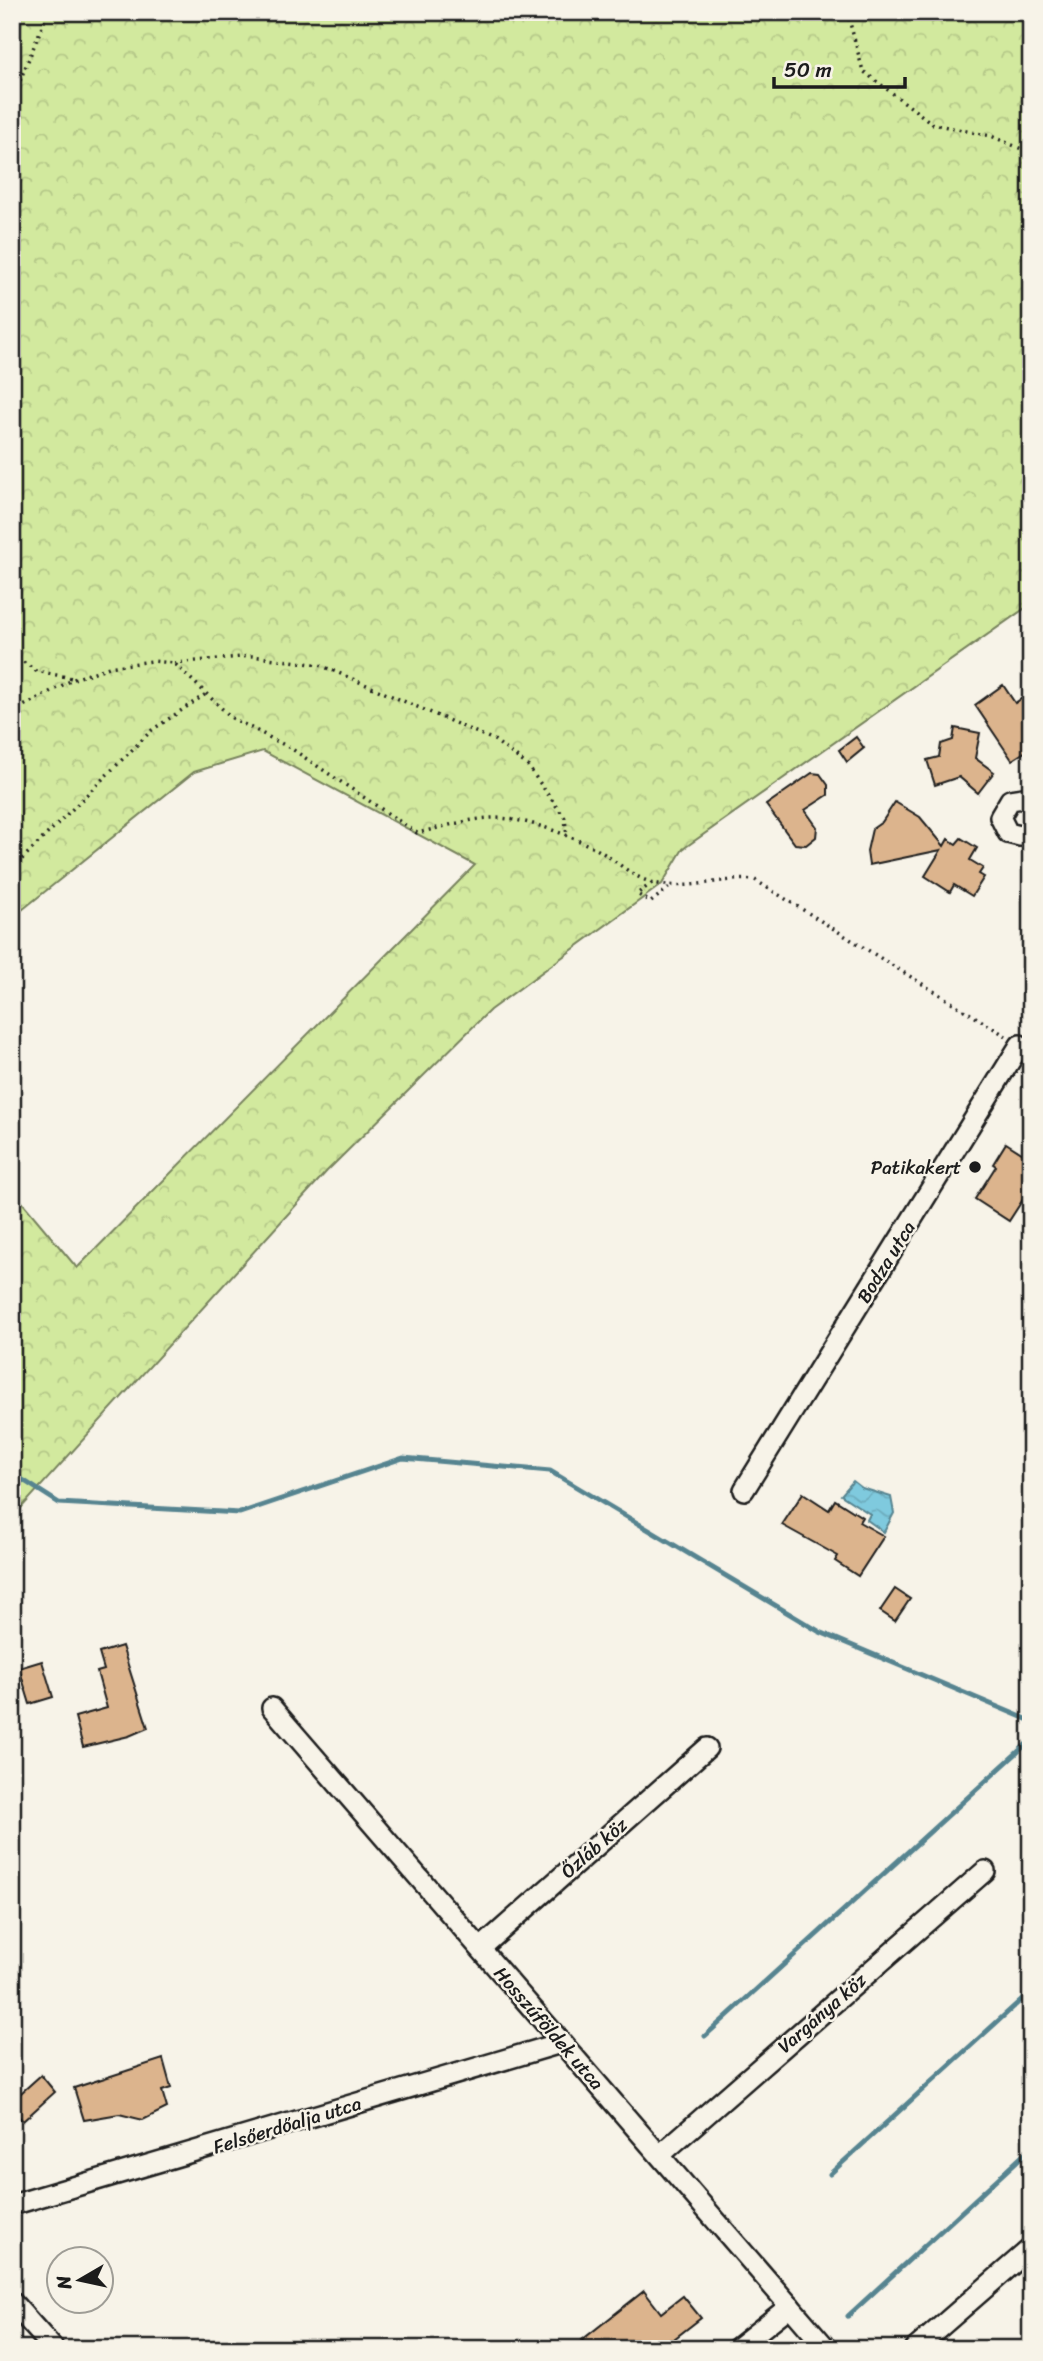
<svg xmlns="http://www.w3.org/2000/svg" width="1043" height="2361" font-family="Sriracha,sans-serif">
<style>
.forest{fill:url(#forest-crowns);stroke:#77825d;stroke-width:2}
.water{fill:url(#water-waves);stroke:#578490;stroke-width:2}
.lines{fill:none;stroke-linecap:round;stroke-linejoin:round}
.stream{stroke:#578490;stroke-width:5}
.building{fill:#dcb48d;stroke:#1c1c1c;stroke-width:2}
.street-casing{stroke:#1c1c1c;stroke-width:24}
.path{stroke:#1c1c1c;stroke-width:3.5;stroke-dasharray:2 5;stroke-linecap:butt}
.street{stroke:#f7f3e8;stroke-width:19}
.poi-dot{fill:#1c1c1c;stroke:#f7f3e8;stroke-width:2.5}
.labels{text-anchor:middle;dominant-baseline:central;stroke-width:5;stroke-linejoin:round;paint-order:stroke}
.poi-label{font-size:19px;fill:#1c1c1c;stroke:#f7f3e8;text-anchor:end}
.street-label{font-size:19px;fill:#1c1c1c;stroke:#f7f3e8}
</style>
<defs>
<pattern id="forest-crowns" width="20" height="18" patternUnits="userSpaceOnUse" patternTransform="scale(1.75)"><rect width="20" height="18" fill="#d2e99e"/><path d="M2 6a3 3 0 1 1 6 0M12 15a3 3 0 1 1 6 0" fill="none" stroke="#b4c788"/></pattern>
<pattern id="water-waves" width="16" height="10" patternUnits="userSpaceOnUse" patternTransform="scale(1.75)"><rect width="16" height="10" fill="#7fcade"/><path d="M0 5q4-4 8 0t8 0" fill="none" stroke="#6dadbe"/></pattern>
</defs>
<rect width="100%" height="100%" fill="#f7f3e8"/>
<filter id="ink" filterUnits="userSpaceOnUse"><feTurbulence type="fractalNoise" baseFrequency=".0143" numOctaves="2"/><feDisplacementMap in="SourceGraphic" scale="14" xChannelSelector="R" yChannelSelector="G"/><feConvolveMatrix kernelMatrix="1 2 1 2 8 2 1 2 1" color-interpolation-filters="sRGB"/></filter>
<g filter="url(#ink)">
<polygon class="forest" points="12,12 1031,12 1031,604 683,849 662,884 490,1010 327,1171 12,1518 12,1190 77,1268 475,865 263,751 194,772 12,918"/>
<polygon class="water" points="853,1481 862,1488 891,1497 894,1513 884,1532 867,1520 870,1514 841,1495"/>
<g class="lines">
<g class="stream">
<polyline points="12,1473 59,1503 240,1513 403,1458 550,1471 820,1632 1031,1721"/>
<polyline points="705,2036 1031,1740"/>
<polyline points="830,2174 1031,1991"/>
<polyline points="848,2316 1031,2148"/>
</g>
</g>
<g class="building">
<polygon points="1003,685 1015,703 1031,692 1031,748 1012,760 975,705"/>
<polygon points="955,728 980,733 975,758 994,772 978,793 959,777 935,785 927,760 939,757 941,744 953,740"/>
<polygon points="856,737 864,748 847,762 839,750"/>
<polygon points="812,773 820,774 828,785 828,795 805,810 817,827 816,837 806,845 795,844 766,805"/>
<polygon points="895,802 920,817 944,846 948,839 956,844 961,838 977,848 970,860 983,868 979,874 984,877 972,896 954,885 950,892 925,876 941,850 869,865 867,851 872,829 882,822"/>
<polygon points="1006,1143 1031,1159 1031,1187 1009,1221 975,1199 996,1166 993,1164"/>
<polygon points="803,1493 829,1510 835,1500 862,1517 859,1522 884,1536 858,1576 835,1561 838,1556 782,1525"/>
<polygon points="895,1589 910,1599 895,1621 880,1611"/>
<polygon points="122,1646 148,1728 129,1736 83,1747 75,1717 107,1708 97,1672 104,1670 99,1653"/>
<polygon points="42,1661 53,1697 30,1704 19,1668"/>
<polygon points="163,2059 171,2088 162,2091 167,2108 143,2120 119,2114 84,2120 74,2088"/>
<polygon points="41,2075 55,2092 23,2121 12,2109 12,2101"/>
<polygon points="644,2291 661,2313 683,2296 701,2318 674,2339 676,2342 668,2349 589,2349 582,2340"/>
</g>
<g class="lines">
<defs>
<g id="street">
<polyline points="1031,802 1023,798 1010,800 1000,817 1008,833 1020,836 1031,832"/>
<polyline points="744,1490 1020,1045 1031,1052"/>
<polyline points="272,1708 827,2349"/>
<polyline points="481,1948 707,1748"/>
<polyline points="660,2155 985,1871"/>
<polyline points="12,2205 561,2043"/>
<polyline points="12,2302 54,2349"/>
<polyline points="736,2349 790,2306"/>
<polyline points="915,2349 1031,2248"/>
</g>
</defs>
<use href="#street" class="street-casing"/>
<g class="path">
<polyline points="847,12 863,71 933,124 991,136 1031,153"/>
<polyline points="12,75 16,88"/>
<polyline points="12,100 48,12"/>
<polyline points="12,654 36,671 72,678"/>
<polyline points="174,663 252,656 320,665 494,740 527,765 565,818 567,837"/>
<path d="M12,712L74,679L109,667L152,661L174,663L232,718L292,749L417,833C440,828 467,819 491,818C524,817 570,835 598,850C617,861 633,878 654,883C688,891 721,877 755,880L1006,1036"/>
<polyline points="12,869 152,730 206,694"/>
<polyline points="652,883 637,894 651,902 671,886"/>
</g>
<use href="#street" class="street"/>
</g>
</g>
<circle class="poi-dot" cx="975" cy="1167" r="7"/>
<g class="labels">
<g class="poi-label">
<text x="961" y="1167">Patikakert</text>
</g>
<g class="street-label">
<text transform="translate(886 1262) rotate(-58)">Bodza utca</text>
<text transform="translate(594 1848) rotate(-41)">Őzláb köz</text>
<text transform="translate(822 2013) rotate(-41)">Vargánya köz</text>
<text transform="translate(549 2028) rotate(49)">Hosszúföldek utca</text>
<text transform="translate(287 2125) rotate(-17)">Felsőerdőalja utca</text>
</g>
</g>
<rect width="1043" height="2361" fill="none" stroke="#f7f3e8" stroke-width="42"/>
<rect x="21" y="21" width="1001" height="2319" fill="none" stroke="#1c1c1c" stroke-width="2.5" filter="url(#ink)"/>
<g transform="translate(80 2280) rotate(261)"><circle r="33" fill="#f7f3e8" stroke="#9f9d96" stroke-width="2"/>
<path d="M0-5L12 26L0 18L-12 26Z" fill="#1c1c1c"/>
<text y="-10" font-size="19" font-weight="bold" text-anchor="middle" fill="#1c1c1c">N</text>
</g>
<path d="M774 77v10h131v-10" fill="none" stroke="#1c1c1c" stroke-width="3.5"/>
<text x="784" y="77" font-size="21" fill="#1c1c1c" stroke="#f7f3e8" stroke-width="5" paint-order="stroke">50 m</text>
</svg>
